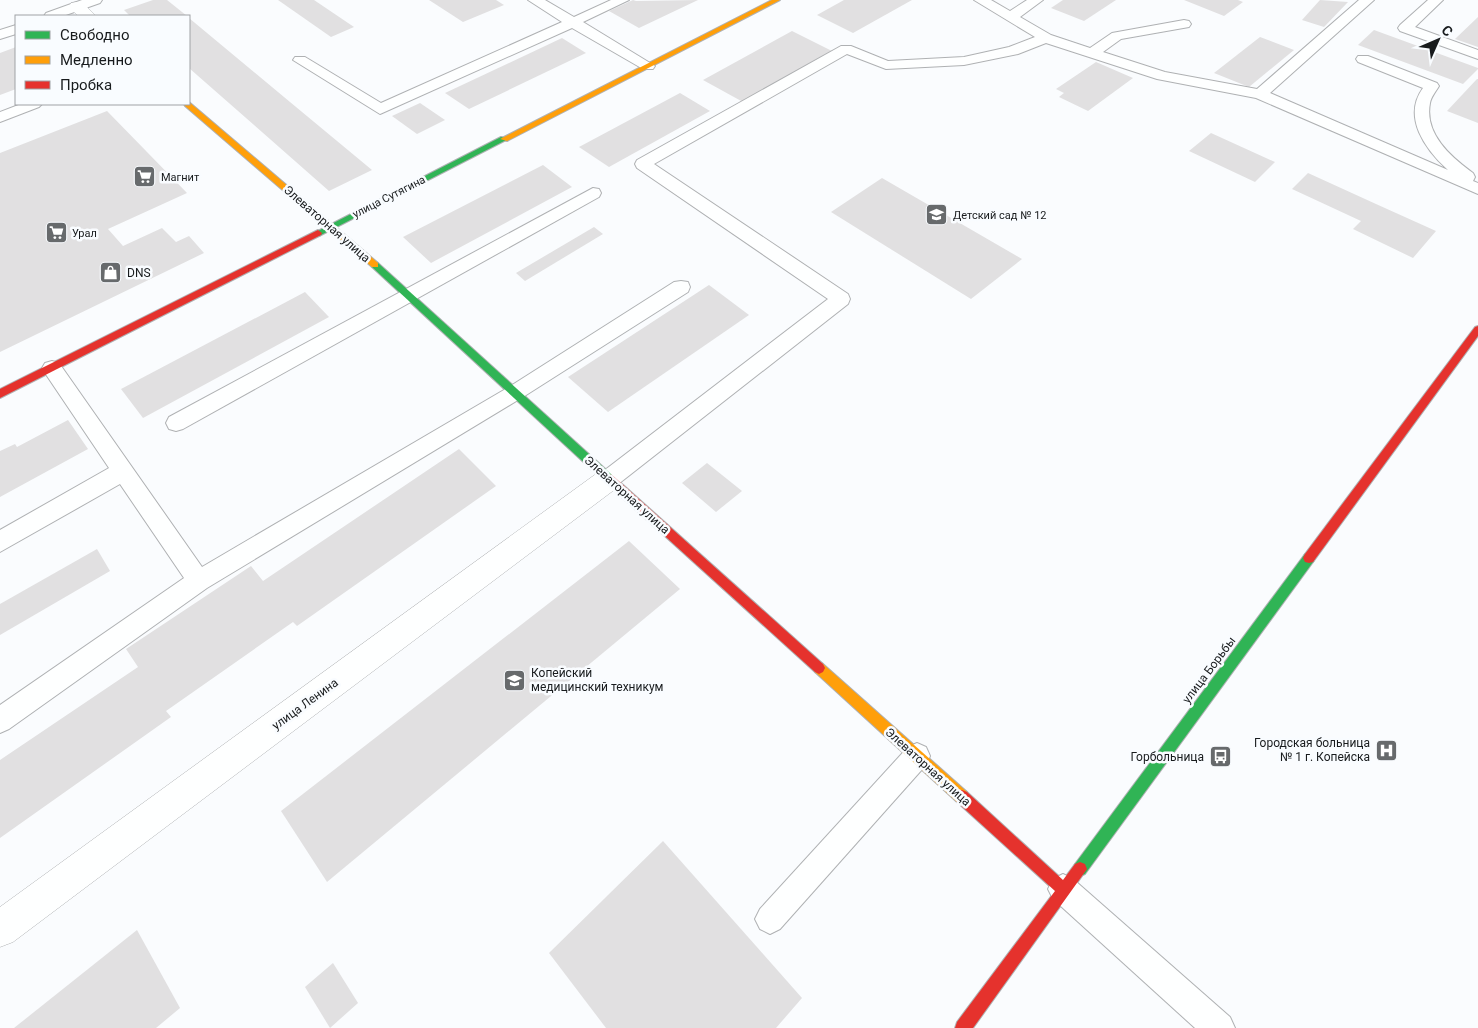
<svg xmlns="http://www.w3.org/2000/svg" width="1478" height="1028" font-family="Roboto,sans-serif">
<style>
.building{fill:#e1e0e1}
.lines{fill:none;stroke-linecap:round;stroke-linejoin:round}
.lane-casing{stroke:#afb1b3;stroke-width:2}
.street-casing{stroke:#afb1b3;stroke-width:1}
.fast-casing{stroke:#afb1b3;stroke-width:2}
.slow-casing{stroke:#afb1b3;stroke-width:2}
.jam-casing{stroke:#afb1b3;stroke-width:2}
.lane{fill:#feffff;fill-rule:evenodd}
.street{fill:#feffff;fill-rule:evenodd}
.fast{fill:#30b455;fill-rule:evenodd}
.slow{fill:#ff9f0a;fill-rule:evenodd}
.jam{fill:#e5322d;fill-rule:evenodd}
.labels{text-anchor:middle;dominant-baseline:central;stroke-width:5;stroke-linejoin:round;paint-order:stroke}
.far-poi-label{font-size:11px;fill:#181b1d;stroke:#f9fcff;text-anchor:start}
.far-street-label{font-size:11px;fill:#181b1d;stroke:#f9fcff}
.street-label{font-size:12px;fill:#181b1d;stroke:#f9fcff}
.poi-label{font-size:12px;fill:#181b1d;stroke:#f9fcff;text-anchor:start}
</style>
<rect width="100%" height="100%" fill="#fafcfe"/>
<g class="building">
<polygon points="153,0 167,0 187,16 130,16 124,10"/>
<polygon points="278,0 314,0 354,27 331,37"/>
<polygon points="429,0 496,0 504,5 463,22"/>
<polygon points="633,0 636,1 698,0 639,28 609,11"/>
<polygon points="844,0 912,0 853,33 817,15"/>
<polygon points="1063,0 1116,0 1084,21 1051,8"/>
<polygon points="1184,0 1238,0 1243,2 1224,16"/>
<polygon points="1320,0 1348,2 1324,27 1302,20"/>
<polygon points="1478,17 1478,47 1455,39"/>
<polygon points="189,18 290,102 372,170 329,191 189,68"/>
<polygon points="1374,30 1478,68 1478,69 1463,84 1358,45"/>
<polygon points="792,31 832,51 743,102 703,80"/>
<polygon points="1260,37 1294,50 1249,87 1214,73"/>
<polygon points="562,38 586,53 469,109 445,93"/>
<polygon points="16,47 16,89 0,95 0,53"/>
<polygon points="1096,62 1133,78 1088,111 1059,97 1064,93 1056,89"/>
<polygon points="1477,79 1478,79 1478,123 1447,111"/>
<polygon points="680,93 710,111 609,167 579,147"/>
<polygon points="420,103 445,120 417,134 392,116"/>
<polygon points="107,111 187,193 108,229 123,246 162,228 176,242 189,236 204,253 0,352 0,153"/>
<polygon points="1211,133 1275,162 1255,182 1189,151"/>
<polygon points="543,165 572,187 431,263 403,237"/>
<polygon points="1308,173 1376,204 1436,231 1413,258 1353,229 1361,221 1292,189"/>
<polygon points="882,178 1022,259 971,299 831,212"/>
<polygon points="594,227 603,234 525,281 516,273"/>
<polygon points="709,285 749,315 608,412 568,377"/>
<polygon points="305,292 329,317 143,418 121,389"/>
<polygon points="68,420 88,449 0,497 0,451 15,444 17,447"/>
<polygon points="459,449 496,486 297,626 293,622 166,711 171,717 0,838 0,760 138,667 126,649 251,566 263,581"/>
<polygon points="707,463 742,491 716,512 682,483"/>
<polygon points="629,541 680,589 327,882 281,811"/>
<polygon points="97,549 110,571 0,635 0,604"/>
<polygon points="663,841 802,998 776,1028 606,1028 549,953"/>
<polygon points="137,930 180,1008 156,1028 14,1028"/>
<polygon points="333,963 358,1003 330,1028 305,987"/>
</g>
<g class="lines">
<defs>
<g id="lane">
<polygon points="82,0 102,0 100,3 63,16 44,16 46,13"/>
<polygon points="528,0 545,0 574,17 611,0 629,0 583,22 655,66 653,69 643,69 572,28 380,114 293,60 295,57 305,57 381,103 562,22"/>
<path d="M974,0H991L1010,11L1027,0H1043L1020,17L1051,35L1090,48L1112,33L1184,20L1189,21L1191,24L1189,27L1121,39L1103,52L1165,72L1257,89L1359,0H1374L1270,93L1448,170C1425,149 1402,117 1423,88L1358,62L1356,59L1358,56H1368L1437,83L1439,86C1436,91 1431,97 1430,103C1424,134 1451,157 1473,173L1475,177L1473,181L1478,183V194L1256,98L1157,79L1046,43L1018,54L964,65L886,69L847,54L654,164L848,294L850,299L848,304L617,485L609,488L601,485L598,479L601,473L828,299L637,168L635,164L637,160L841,46H851L888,61L964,57L1009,47L1035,37Z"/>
<polygon points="1428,0 1443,0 1415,27 1478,50 1478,59 1400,31 1398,28 1400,25"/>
<polygon points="16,25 16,34 0,39 0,30"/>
<polygon points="21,104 42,104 39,107 0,122 0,112"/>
<polygon points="593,188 599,189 601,193 599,197 183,429 176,431 169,429 166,423 169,417"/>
<polygon points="681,281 688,282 690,287 688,292 523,397 207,588 9,729 0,733 0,705 184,578 120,484 0,552 0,530 109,468 45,373 42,368 45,363 52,361 59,363 202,567 509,387 674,282"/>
<polygon points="917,743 926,747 930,756 926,765 780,929 770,934 760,929 755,919 760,909 908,747"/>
<polygon points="1063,874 1073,879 1230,1017 1235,1028 1195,1028 1053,899 1048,889 1053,879"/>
</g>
<g id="street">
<polygon points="77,2 83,3 96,16 78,16 69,7 71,3"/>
<polygon points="609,468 618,471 622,479 618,487 13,942 0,947 0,907 600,471"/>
</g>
<g id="fast">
<polygon points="501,137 508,139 321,235 318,236 314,233"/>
<polygon points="375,262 378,263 612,475 613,478 612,481 604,481 372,267 372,263"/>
<polygon points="1309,553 1313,554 1315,558 1313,562 1085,874 1080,876 1075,874 1073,869 1075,864 1305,554"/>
</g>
<g id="slow">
<polygon points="772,0 780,0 507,141 500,139"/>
<polygon points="189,102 378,263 378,267 372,267 185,106 184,104 189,104"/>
<polygon points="819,662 823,664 967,792 969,797 967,802 962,804 957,802 815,672 813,668 815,664"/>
</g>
<g id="jam">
<polygon points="318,230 322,233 321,235 0,398 0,389"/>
<polygon points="1478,326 1478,336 1313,562 1309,563 1305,562 1303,558 1305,554 1475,327"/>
<polygon points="608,474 612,475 823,664 825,668 823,672 819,674 815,672 604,481 603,478 604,475"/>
<polygon points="962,790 967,792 1063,880 1075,864 1080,862 1085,864 1087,869 973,1028 955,1028 957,1022 1055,891 957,802 955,797 957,792"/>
</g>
</defs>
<use href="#lane" class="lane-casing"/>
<use href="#street" class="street-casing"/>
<use href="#fast" class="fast-casing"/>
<use href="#slow" class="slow-casing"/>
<use href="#jam" class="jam-casing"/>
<use href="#lane" class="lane"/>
<use href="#street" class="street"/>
<use href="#fast" class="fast"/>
<use href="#slow" class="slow"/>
<use href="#jam" class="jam"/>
</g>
<defs>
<symbol id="supermarket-square" viewBox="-11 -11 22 22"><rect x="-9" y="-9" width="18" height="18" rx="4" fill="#676a6c" stroke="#f9fcff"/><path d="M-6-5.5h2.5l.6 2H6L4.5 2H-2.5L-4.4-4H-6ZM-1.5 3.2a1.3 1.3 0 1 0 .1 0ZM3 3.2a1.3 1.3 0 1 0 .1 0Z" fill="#fff"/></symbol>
<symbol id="school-square" viewBox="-11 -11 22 22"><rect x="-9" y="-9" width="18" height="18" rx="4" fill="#676a6c" stroke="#f9fcff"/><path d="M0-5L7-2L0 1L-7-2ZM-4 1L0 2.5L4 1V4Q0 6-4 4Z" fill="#fff"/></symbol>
<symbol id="shop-square" viewBox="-11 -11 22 22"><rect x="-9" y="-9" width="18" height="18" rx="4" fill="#676a6c" stroke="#f9fcff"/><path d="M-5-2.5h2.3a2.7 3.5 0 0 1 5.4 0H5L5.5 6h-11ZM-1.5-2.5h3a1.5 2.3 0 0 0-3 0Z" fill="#fff"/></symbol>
<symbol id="university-square" viewBox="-11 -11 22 22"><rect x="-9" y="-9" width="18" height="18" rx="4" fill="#676a6c" stroke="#f9fcff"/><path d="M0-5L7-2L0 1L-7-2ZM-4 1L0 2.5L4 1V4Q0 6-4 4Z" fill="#fff"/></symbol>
<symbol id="hospital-square" viewBox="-11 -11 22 22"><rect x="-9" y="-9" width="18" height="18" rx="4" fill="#676a6c" stroke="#f9fcff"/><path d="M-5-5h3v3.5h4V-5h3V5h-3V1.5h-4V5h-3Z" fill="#fff"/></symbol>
<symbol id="bus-square" viewBox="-11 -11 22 22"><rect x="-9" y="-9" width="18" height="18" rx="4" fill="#676a6c" stroke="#f9fcff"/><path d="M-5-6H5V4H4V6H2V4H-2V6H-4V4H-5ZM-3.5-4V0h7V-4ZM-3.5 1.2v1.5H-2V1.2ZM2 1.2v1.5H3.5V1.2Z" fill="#fff"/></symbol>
</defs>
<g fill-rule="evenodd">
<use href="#supermarket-square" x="132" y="164" width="25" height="25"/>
<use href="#school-square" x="924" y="202" width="25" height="25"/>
<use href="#supermarket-square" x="44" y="220" width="25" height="25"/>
<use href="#shop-square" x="98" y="260" width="25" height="25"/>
<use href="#university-square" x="502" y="668" width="25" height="25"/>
<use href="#hospital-square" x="1374" y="738" width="25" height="25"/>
<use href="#bus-square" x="1208" y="744" width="25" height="25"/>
</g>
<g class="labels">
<g class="far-poi-label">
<text x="161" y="177">Магнит</text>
<text x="953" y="215">Детский сад № 12</text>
<text x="72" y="233">Урал</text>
</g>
<g class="far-street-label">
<text transform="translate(389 197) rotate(-27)">улица Сутягина</text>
</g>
<g class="street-label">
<text transform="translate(327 224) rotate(41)">Элеваторная улица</text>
<text transform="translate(627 495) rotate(42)">Элеваторная улица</text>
<text transform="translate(1209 670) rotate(-53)">улица Борьбы</text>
<text transform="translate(305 704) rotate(-36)">улица Ленина</text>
<text transform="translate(928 767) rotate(42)">Элеваторная улица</text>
</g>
<g class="poi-label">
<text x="127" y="273">DNS</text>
<text x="531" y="673">Копейский<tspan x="531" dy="14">медицинский техникум</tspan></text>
<text x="1370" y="743" text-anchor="end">Городская больница<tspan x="1370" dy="14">№ 1 г. Копейска</tspan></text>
<text x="1204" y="757" text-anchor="end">Горбольница</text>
</g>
</g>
<rect x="15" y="15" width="175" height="90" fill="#f9fcff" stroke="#9fa2a5"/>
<rect x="25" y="31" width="25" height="8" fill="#30b455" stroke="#9fa2a5"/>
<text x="60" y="40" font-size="15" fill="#181b1d">Свободно</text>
<rect x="25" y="56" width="25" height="8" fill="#ff9f0a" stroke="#9fa2a5"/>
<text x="60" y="65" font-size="15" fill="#181b1d">Медленно</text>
<rect x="25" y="81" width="25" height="8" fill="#e5322d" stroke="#9fa2a5"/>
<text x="60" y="90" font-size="15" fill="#181b1d">Пробка</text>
<g transform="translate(1438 40) rotate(45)" stroke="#f9fcff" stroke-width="4" paint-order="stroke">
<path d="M0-4L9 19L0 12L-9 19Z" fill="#181b1d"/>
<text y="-8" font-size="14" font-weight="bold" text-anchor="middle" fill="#181b1d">С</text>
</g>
</svg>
